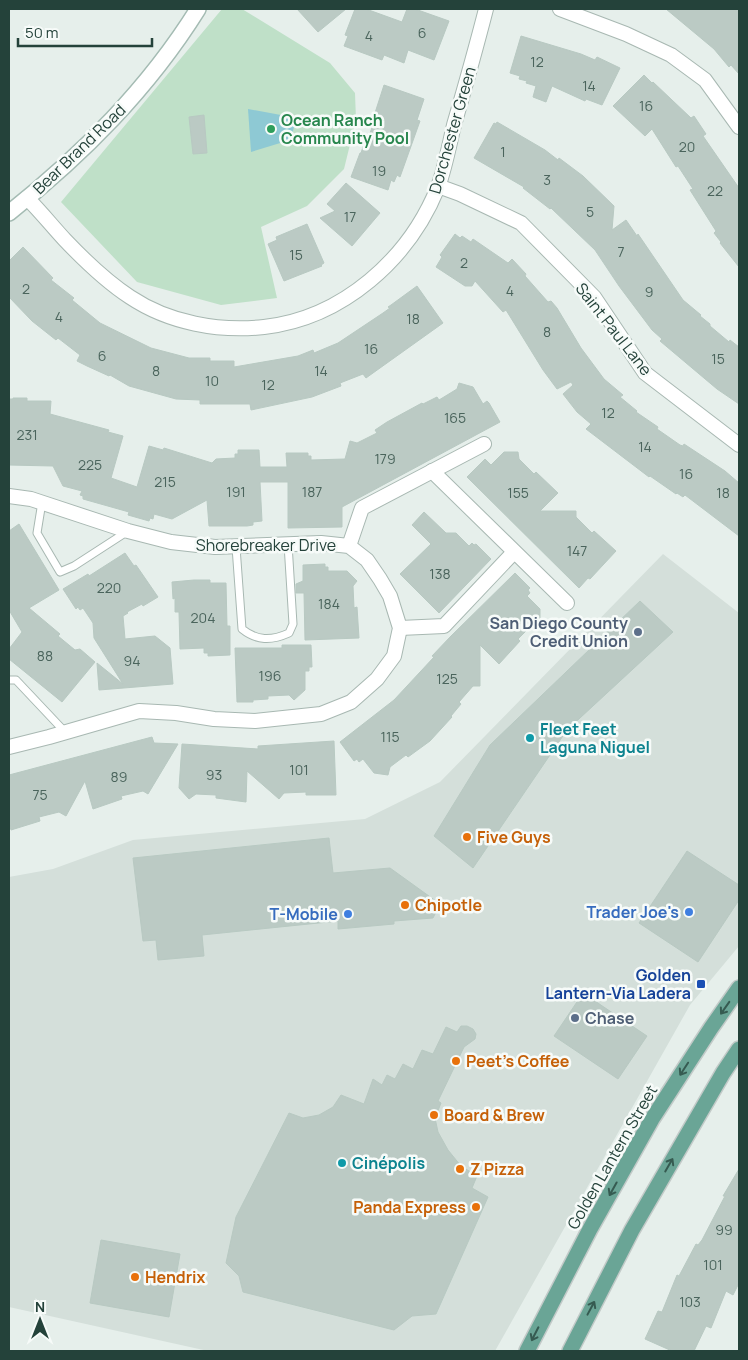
<svg xmlns="http://www.w3.org/2000/svg" width="748" height="1360" font-family="Manrope,sans-serif">
<style>
.built{fill:#d4dfda}
.green{fill:#bfe0c8}
.water{fill:#8ec9d4}
.building{fill:#bbcac4;stroke:#b8c9c2}
.lines{fill:none;stroke-linecap:round;stroke-linejoin:round}
.lane-casing{stroke:#a8b8b2;stroke-width:9}
.street-casing{stroke:#a8b8b2;stroke-width:16}
.secondary-casing{stroke:#a4bbb3;stroke-width:18}
.primary-casing{stroke:#c2cac8;stroke-width:18}
.lane{stroke:#fff;stroke-width:7}
.street{stroke:#fff;stroke-width:14}
.secondary{stroke:#fff;stroke-width:15}
.primary{stroke:#6aa596;stroke-width:15}
.oneway{stroke:#365b51}
.leisure-dot{fill:#2e9e5b;stroke:#f7fbf9;stroke-width:2}
.service-dot{fill:#5c6f8a;stroke:#f7fbf9;stroke-width:2}
.culture-dot{fill:#0f9aa8;stroke:#f7fbf9;stroke-width:2}
.food-dot{fill:#e8710a;stroke:#f7fbf9;stroke-width:2}
.shop-dot{fill:#3f7fe0;stroke:#f7fbf9;stroke-width:2}
.transit-dot{fill:#1a4fb4;stroke:#f7fbf9;stroke-width:2}
.labels{text-anchor:middle;dominant-baseline:central;stroke-width:5;stroke-linejoin:round;paint-order:stroke}
.number-label{font-size:14px;fill:#4a645c}
.leisure-label{font-size:16px;font-weight:bold;fill:#27864d;stroke:#f7fbf9;text-anchor:start}
.street-label{font-size:16px;fill:#24423a;stroke:#f7fbf9}
.service-label{font-size:16px;font-weight:bold;fill:#4e5e75;stroke:#f7fbf9;text-anchor:end}
.culture-label{font-size:16px;font-weight:bold;fill:#0d838f;stroke:#f7fbf9;text-anchor:start}
.food-label{font-size:16px;font-weight:bold;fill:#c56008;stroke:#f7fbf9;text-anchor:start}
.shop-label{font-size:16px;font-weight:bold;fill:#366cbe;stroke:#f7fbf9;text-anchor:end}
.transit-label{font-size:16px;font-weight:bold;fill:#164399;stroke:#f7fbf9;text-anchor:end}
</style>
<rect width="100%" height="100%" fill="#e6efeb"/>
<polygon class="built" points="663,554 739,613 739,946 690,1005 495,1351 208,1351 9,1307 9,877 53,869 133,840 365,819 440,782"/>
<polygon class="green" points="222,9 242,9 330,63 355,93 356,120 344,169 307,206 261,227 277,298 221,305 137,282 61,202"/>
<polygon class="water" points="248,109 297,118 290,140 251,152"/>
<g class="building">
<polygon points="297,9 346,9 318,32"/>
<polygon points="355,9 366,9 402,22 407,9 415,9 449,21 434,60 408,50 404,63 384,55 382,60 344,46 348,36 345,35"/>
<polygon points="666,9 739,9 739,74 731,65 729,67 714,49"/>
<polygon points="521,36 581,54 595,60 597,57 620,68 602,105 586,99 585,101 552,86 546,102 533,97 536,86 526,83 527,81 519,79 520,76 510,73"/>
<polygon points="644,75 652,83 653,82 691,118 694,116 706,134 703,136 739,188 739,267 720,243 721,242 714,233 716,231 690,190 693,189 678,166 676,167 652,129 645,136 613,106"/>
<polygon points="384,85 424,99 417,120 420,121 400,177 397,175 394,182 391,180 388,190 351,177 360,153 361,153 365,141 367,141 376,117 374,116"/>
<polygon points="204,115 207,153 193,154 189,117"/>
<polygon points="497,122 545,150 558,160 559,158 583,176 614,206 612,230 626,220 637,236 638,234 683,300 701,315 700,316 710,324 710,326 729,342 730,340 739,347 739,404 717,389 660,341 662,339 652,330 619,286 595,250 551,208 550,209 523,188 524,187 474,158 494,123 496,124"/>
<polygon points="346,183 380,213 352,246 320,218 335,211 327,204"/>
<polygon points="307,224 324,263 321,265 322,266 284,281 268,244 277,240 276,237"/>
<polygon points="455,234 460,238 462,236 471,242 473,239 508,263 512,259 526,274 525,276 548,302 551,301 557,308 581,348 604,379 623,395 620,397 637,411 636,412 658,427 657,429 680,445 683,446 684,444 725,471 739,483 739,536 685,495 683,497 677,493 676,494 650,476 649,477 586,429 591,424 577,412 563,394 573,385 571,382 557,389 543,370 506,310 503,312 475,281 472,286 465,286 436,267 442,257 440,255"/>
<polygon points="23,247 53,278 51,280 74,298 72,300 100,323 151,348 189,358 210,358 210,361 234,361 234,367 298,356 313,350 314,353 338,343 383,313 390,308 388,307 391,305 417,286 443,323 366,378 363,374 340,383 341,386 312,397 251,410 250,404 200,404 200,400 176,399 129,386 110,375 109,376 87,366 77,361 80,355 58,338 56,340 32,321 9,297 9,261"/>
<polygon points="459,383 473,387 483,404 487,401 489,403 500,422 342,507 342,527 288,528 288,482 260,482 262,521 253,522 253,525 247,526 209,526 207,500 172,519 154,514 153,519 150,518 149,521 128,515 129,512 83,499 83,496 80,495 82,491 63,486 53,466 9,465 9,399 13,399 13,398 27,398 27,401 51,401 50,414 109,430 108,432 123,436 111,478 137,487 149,446 163,450 164,448 212,463 216,459 235,458 235,454 238,454 238,450 259,450 260,467 287,467 286,453 308,453 308,456 311,456 311,460 345,459 350,441 357,443 377,433 375,430 387,422 422,403 423,404 437,397 439,400 457,389"/>
<polygon points="504,452 518,452 519,459 534,474 536,472 558,493 540,511 576,511 576,517 592,533 594,531 616,551 590,579 588,578 579,588 467,477 485,459 491,465"/>
<polygon points="424,512 446,533 456,533 469,546 472,543 474,545 476,544 491,559 439,613 400,574 431,544 412,525"/>
<polygon points="19,524 59,590 29,608 60,634 58,636 75,650 80,649 95,662 62,702 9,659 9,649 22,632 9,610 9,531"/>
<polygon points="125,553 134,566 136,565 158,597 143,606 142,604 127,612 128,613 123,616 125,639 155,636 170,648 173,684 99,690 97,663 123,684 94,638 93,623 83,608 80,610 78,607 76,609 63,589 88,574 89,576"/>
<polygon points="325,564 325,567 328,567 328,571 347,571 357,581 353,586 354,608 357,607 359,638 305,640 304,593 296,593 296,584 303,581 303,565"/>
<polygon points="515,573 530,588 528,590 530,593 527,596 540,609 540,624 533,624 518,639 520,641 499,664 480,645 480,686 473,686 459,702 461,704 451,716 452,717 430,741 408,757 406,755 390,767 388,775 374,773 363,759 359,762 357,759 354,761 340,742 394,700 434,657 432,656 451,636"/>
<polygon points="194,580 210,580 210,583 226,583 227,626 230,626 230,655 208,656 208,653 204,653 204,648 180,649 179,612 175,612 175,598 173,599 172,582"/>
<polygon points="640,601 673,632 567,730 473,868 434,836 490,745"/>
<polygon points="282,645 311,645 312,667 309,667 309,671 305,671 305,690 294,700 289,695 268,696 268,699 253,700 253,702 237,702 235,648 282,648"/>
<polygon points="152,737 154,743 178,744 148,794 143,791 121,796 122,799 93,809 85,781 66,816 59,812 39,817 40,821 11,830 9,823 9,775"/>
<polygon points="334,741 336,795 306,795 306,792 284,793 279,799 247,771 246,802 216,798 216,795 196,794 189,799 179,788 182,744 258,749 258,746"/>
<polygon points="329,838 333,873 390,868 440,904 433,918 394,921 394,924 338,929 338,921 202,935 204,956 158,960 156,940 143,941 133,858"/>
<polygon points="687,851 739,885 739,900 698,962 639,923"/>
<polygon points="583,993 647,1036 618,1079 554,1036"/>
<polygon points="461,1026 467,1026 473,1029 476,1034 475,1039 464,1047 438,1101 441,1103 435,1118 438,1132 448,1150 461,1166 477,1176 472,1188 488,1197 436,1314 412,1316 394,1330 243,1292 239,1276 226,1263 236,1217 289,1113 303,1118 319,1115 333,1107 341,1095 364,1104 373,1079 382,1085 387,1075 395,1079 403,1064 413,1069 422,1050 433,1054 446,1027 457,1032"/>
<polygon points="739,1169 739,1283 733,1295 726,1291 711,1328 706,1326 694,1351 672,1351 645,1339 658,1311 662,1312 677,1275 679,1276 696,1244 698,1245 702,1240 725,1196 723,1196"/>
<polygon points="101,1240 180,1254 169,1317 90,1303"/>
</g>
<g class="lines">
<defs>
<g id="lane">
<polyline points="42,502 37,533 60,572 74,566 128,531"/>
<path d="M236,547L242,629C257,641 271,641 289,633L293,624L288,544"/>
<polyline points="9,680 16,680 66,733"/>
</g>
<g id="street">
<polyline points="560,9 626,34 671,55 705,80 739,127"/>
<polyline points="438,186 460,194 521,223 594,297 645,373 739,445"/>
<path d="M27,198C41,212 52,226 65,240C85,261 107,282 130,297C169,323 219,332 264,327C343,318 409,259 438,187C445,168 449,146 454,125C465,87 476,48 486,9"/>
<polyline points="432,471 567,603"/>
<polyline points="9,496 31,499 128,531 171,542 215,547 321,543 349,546 367,560 380,579 390,596 400,628 394,656 377,679 351,702 321,714 255,721 214,719 176,713 139,711 49,737 9,747"/>
<polyline points="349,546 362,508 484,444"/>
<polyline points="400,628 444,626 514,552"/>
</g>
<path id="secondary" d="M9,213C83,154 148,89 198,9"/>
<g id="primary">
<polyline points="527,1351 590,1229 652,1119 711,1028 739,988"/>
<polyline points="570,1351 632,1230 723,1073 739,1049"/>
</g>
</defs>
<use href="#lane" class="lane-casing"/>
<use href="#street" class="street-casing"/>
<use href="#secondary" class="secondary-casing"/>
<use href="#primary" class="primary-casing"/>
<use href="#lane" class="lane"/>
<use href="#street" class="street"/>
<use href="#secondary" class="secondary"/>
<use href="#primary" class="primary"/>
</g>
<defs><path id="oneway-shaft" d="M-6 0H5M1.5-3L5.5 0L1.5 3" fill="none" stroke-width="1.6" stroke-linecap="round" stroke-linejoin="round" transform="scale(1.25)"/></defs>
<g class="oneway">
<use href="#oneway-shaft" transform="translate(725 1008) rotate(125)"/>
<use href="#oneway-shaft" transform="translate(684 1069) rotate(123)"/>
<use href="#oneway-shaft" transform="translate(669 1165) rotate(-60)"/>
<use href="#oneway-shaft" transform="translate(613 1189) rotate(119)"/>
<use href="#oneway-shaft" transform="translate(591 1308) rotate(-62)"/>
<use href="#oneway-shaft" transform="translate(535 1334) rotate(117)"/>
</g>
<circle class="leisure-dot" cx="271" cy="129" r="5"/>
<g class="service-dot">
<circle cx="638" cy="632" r="5"/>
<circle cx="575" cy="1018" r="5"/>
</g>
<g class="culture-dot">
<circle cx="530" cy="738" r="5"/>
<circle cx="342" cy="1163" r="5"/>
</g>
<g class="food-dot">
<circle cx="467" cy="837" r="5"/>
<circle cx="405" cy="905" r="5"/>
<circle cx="456" cy="1061" r="5"/>
<circle cx="434" cy="1115" r="5"/>
<circle cx="460" cy="1169" r="5"/>
<circle cx="476" cy="1207" r="5"/>
<circle cx="135" cy="1277" r="5"/>
</g>
<g class="shop-dot">
<circle cx="689" cy="912" r="5"/>
<circle cx="348" cy="914" r="5"/>
</g>
<rect class="transit-dot" x="696" y="979" width="10" height="10" rx="2.5"/>
<g class="labels">
<g class="number-label">
<text x="422" y="32">6</text>
<text x="369" y="35">4</text>
<text x="537" y="61">12</text>
<text x="589" y="85">14</text>
<text x="646" y="105">16</text>
<text x="687" y="146">20</text>
<text x="503" y="151">1</text>
<text x="379" y="170">19</text>
<text x="547" y="179">3</text>
<text x="715" y="190">22</text>
<text x="590" y="211">5</text>
<text x="350" y="216">17</text>
<text x="621" y="251">7</text>
<text x="296" y="254">15</text>
<text x="464" y="262">2</text>
<text x="26" y="288">2</text>
<text x="510" y="290">4</text>
<text x="649" y="291">9</text>
<text x="59" y="316">4</text>
<text x="413" y="318">18</text>
<text x="547" y="331">8</text>
<text x="371" y="348">16</text>
<text x="102" y="355">6</text>
<text x="718" y="358">15</text>
<text x="156" y="370">8</text>
<text x="321" y="370">14</text>
<text x="212" y="380">10</text>
<text x="268" y="384">12</text>
<text x="608" y="412">12</text>
<text x="455" y="417">165</text>
<text x="27" y="434">231</text>
<text x="645" y="446">14</text>
<text x="385" y="458">179</text>
<text x="90" y="464">225</text>
<text x="686" y="473">16</text>
<text x="165" y="481">215</text>
<text x="236" y="491">191</text>
<text x="312" y="491">187</text>
<text x="518" y="492">155</text>
<text x="723" y="492">18</text>
<text x="577" y="550">147</text>
<text x="440" y="573">138</text>
<text x="109" y="587">220</text>
<text x="329" y="603">184</text>
<text x="203" y="617">204</text>
<text x="45" y="655">88</text>
<text x="132" y="660">94</text>
<text x="270" y="675">196</text>
<text x="447" y="678">125</text>
<text x="390" y="736">115</text>
<text x="299" y="769">101</text>
<text x="214" y="774">93</text>
<text x="119" y="776">89</text>
<text x="40" y="794">75</text>
<text x="724" y="1229">99</text>
<text x="713" y="1264">101</text>
<text x="690" y="1301">103</text>
</g>
<g class="leisure-label">
<text x="281" y="120">Ocean Ranch<tspan x="281" dy="18">Community Pool</tspan></text>
</g>
<g class="street-label">
<text transform="translate(452 130) rotate(-74)">Dorchester Green</text>
<text transform="translate(79 149) rotate(-44)">Bear Brand Road</text>
<text transform="translate(614 329) rotate(52)">Saint Paul Lane</text>
<text x="266" y="545">Shorebreaker Drive</text>
<text transform="translate(612 1157) rotate(-60)">Golden Lantern Street</text>
</g>
<g class="service-label">
<text x="628" y="623">San Diego County<tspan x="628" dy="18">Credit Union</tspan></text>
<text x="585" y="1018" text-anchor="start">Chase</text>
</g>
<g class="culture-label">
<text x="540" y="729">Fleet Feet<tspan x="540" dy="18">Laguna Niguel</tspan></text>
<text x="352" y="1163">Cinépolis</text>
</g>
<g class="food-label">
<text x="477" y="837">Five Guys</text>
<text x="415" y="905">Chipotle</text>
<text x="466" y="1061">Peet's Coffee</text>
<text x="444" y="1115">Board &amp; Brew</text>
<text x="470" y="1169">Z Pizza</text>
<text x="466" y="1207" text-anchor="end">Panda Express</text>
<text x="145" y="1277">Hendrix</text>
</g>
<g class="shop-label">
<text x="679" y="912">Trader Joe's</text>
<text x="338" y="914">T-Mobile</text>
</g>
<g class="transit-label">
<text x="691" y="975">Golden<tspan x="691" dy="18">Lantern-Via Ladera</tspan></text>
</g>
</g>
<rect width="748" height="1360" fill="none" stroke="#24423a" stroke-width="20"/>
<g transform="translate(40 1320)" stroke="#f7fbf9" stroke-width="4" paint-order="stroke">
<path d="M0-4L9 19L0 12L-9 19Z" fill="#24423a"/>
<text y="-8" font-size="14" font-weight="bold" text-anchor="middle" fill="#24423a">N</text>
</g>
<path d="M18 38v8h134v-8" fill="none" stroke="#24423a" stroke-width="2.5"/>
<text x="25" y="38" font-size="15" fill="#24423a" stroke="#f7fbf9" stroke-width="4" paint-order="stroke">50 m</text>
</svg>
